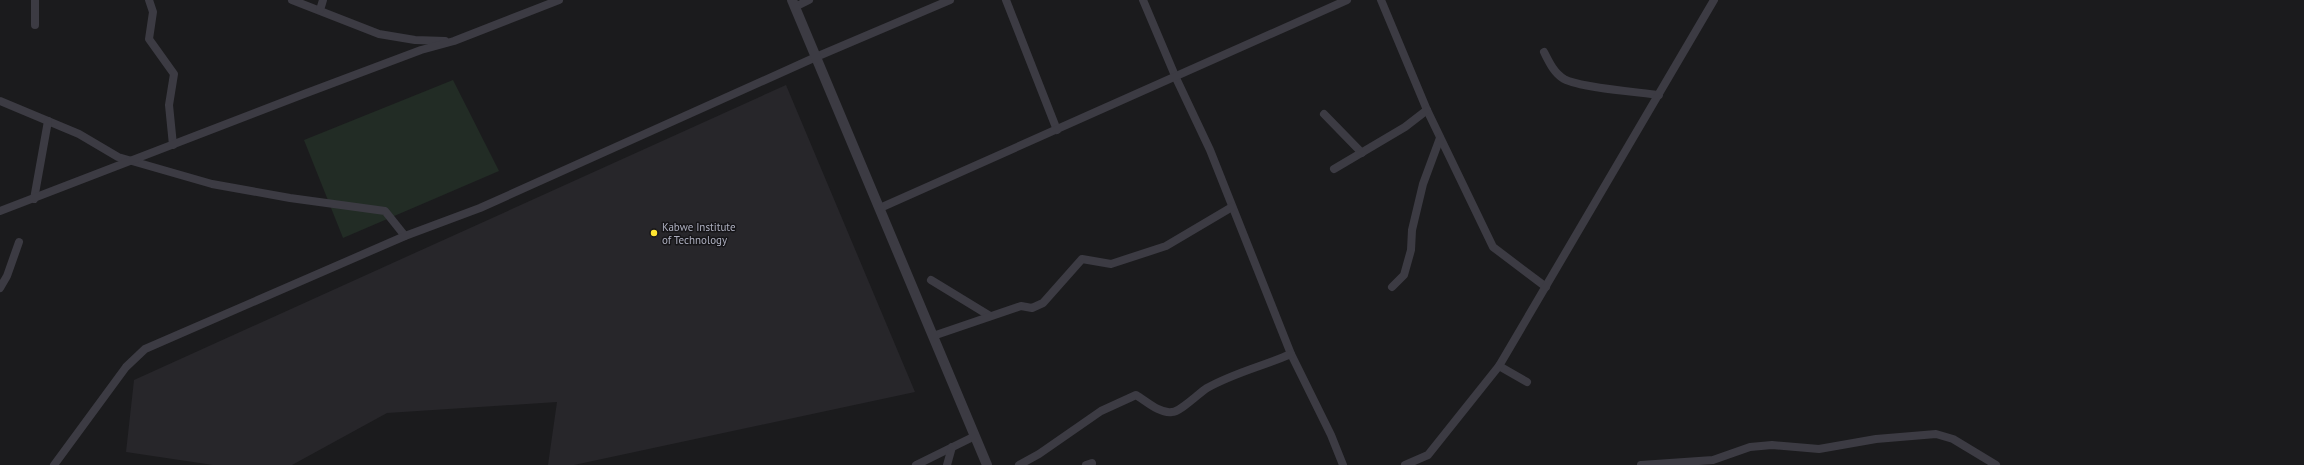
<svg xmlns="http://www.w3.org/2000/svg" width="2304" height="465" font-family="'PT Sans',sans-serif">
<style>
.built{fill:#27262a}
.green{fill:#222c25}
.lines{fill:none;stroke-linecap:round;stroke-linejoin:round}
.minor{stroke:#3c3b43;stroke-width:8}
.tertiary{stroke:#3c3b43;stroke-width:10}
.poi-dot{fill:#ffe531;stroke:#161518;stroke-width:1.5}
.labels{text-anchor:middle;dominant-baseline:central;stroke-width:3;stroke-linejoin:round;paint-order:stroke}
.poi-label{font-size:11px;fill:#acaebe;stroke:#161518;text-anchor:start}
</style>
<rect width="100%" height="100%" fill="#1b1b1d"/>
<polygon class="built" points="786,85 915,392 574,465 548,465 557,402 387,413 292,465 213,465 126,452 134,380"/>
<polygon class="green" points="453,80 499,171 343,238 304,140"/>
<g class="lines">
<g class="minor">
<polyline points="149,0 153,12 149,39 174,74 169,105 173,145"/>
<polyline points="292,0 379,34 415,40 445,41"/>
<polyline points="1006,0 1057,130"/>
<polyline points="1143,0 1176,78 1210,150 1291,354 1331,435 1343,465"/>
<polyline points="1381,0 1427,110 1493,247 1546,287"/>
<polyline points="795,7 809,0"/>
<polyline points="320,10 323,0"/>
<polyline points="35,25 35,0"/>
<path d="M1544,52C1549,62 1554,73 1564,79C1581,88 1638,92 1659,95"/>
<polyline points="0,101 79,134 118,157 212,184 290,198 385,211 405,236"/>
<polyline points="1324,114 1362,153"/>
<polyline points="1334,169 1405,127 1427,110"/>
<polyline points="34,199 48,121"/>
<polyline points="880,208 1347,0"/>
<polyline points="0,211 304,94 421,50 454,41 559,0"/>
<polyline points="931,280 990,316"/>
<polyline points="1392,287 1404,275 1411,250 1412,230 1423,184 1440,138"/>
<polyline points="0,288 7,276 19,242"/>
<polyline points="933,336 1021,306 1032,308 1043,303 1082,259 1111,264 1166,246 1232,207"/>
<polyline points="1499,366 1527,382"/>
<polyline points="54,465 126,367 145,349 405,236 480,208 816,57 950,0"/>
<polyline points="916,465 975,436"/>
<polyline points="947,465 952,447"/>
<path d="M1019,465L1039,454L1101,411L1136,395C1146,401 1160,414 1172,412C1180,412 1199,393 1207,388C1233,373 1263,366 1291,354"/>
<polyline points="1086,465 1092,463"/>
<polyline points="1405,465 1428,455 1499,366 1714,0"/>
<polyline points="1641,465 1713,460 1750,447 1772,445 1819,449 1876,439 1936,434 1953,439 1996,465"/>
</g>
<polyline class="tertiary" points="792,0 987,465"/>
</g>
<circle class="poi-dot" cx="654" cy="233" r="4"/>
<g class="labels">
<g class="poi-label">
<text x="662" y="227">Kabwe Institute<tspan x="662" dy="13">of Technology</tspan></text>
</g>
</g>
</svg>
